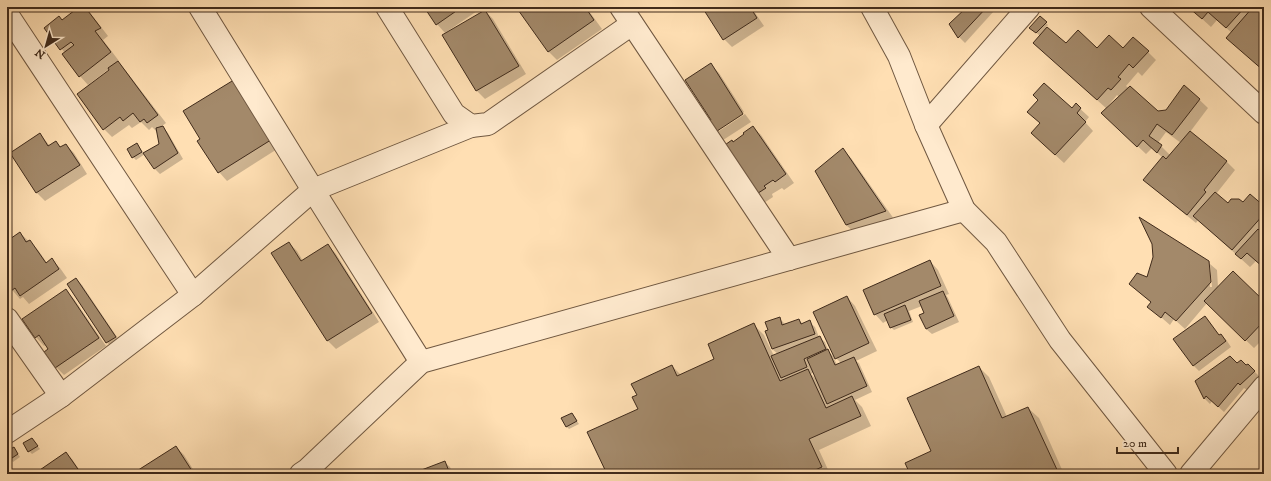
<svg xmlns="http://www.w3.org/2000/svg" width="1271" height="481" font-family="'IM FELL DW Pica',serif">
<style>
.shadow{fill:#0003;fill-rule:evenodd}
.building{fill:#a3896a;stroke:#402b1b}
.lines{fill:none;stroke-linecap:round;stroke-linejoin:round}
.street-casing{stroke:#705841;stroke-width:24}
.street{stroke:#ffeace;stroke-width:22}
</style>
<rect width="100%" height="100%" fill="#ffdfb3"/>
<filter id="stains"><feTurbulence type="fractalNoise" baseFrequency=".005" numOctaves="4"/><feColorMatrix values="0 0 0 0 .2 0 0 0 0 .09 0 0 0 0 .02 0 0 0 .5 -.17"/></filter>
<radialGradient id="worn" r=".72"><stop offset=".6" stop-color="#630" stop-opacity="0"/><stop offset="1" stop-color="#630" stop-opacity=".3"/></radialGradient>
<g class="shadow">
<polygon points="81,7 84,7 91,14 108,36 103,40 119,61 118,62 126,71 166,123 162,126 168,133 183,159 160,174 155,169 145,154 136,160 133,157 137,144 144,154 160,144 157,130 156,131 152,127 149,130 141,122 132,128 129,125 112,137 104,129 111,71 109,69 88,85 80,76 63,54 65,53 45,28 63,21"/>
<polygon points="425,7 483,7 445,33 437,24"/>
<polygon points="517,7 586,7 602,29 557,60 548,51"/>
<polygon points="703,7 751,7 764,26 732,47 724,39"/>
<polygon points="968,7 990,7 994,11 965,43 959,37 951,25"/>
<polygon points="1189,7 1262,7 1264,9 1264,71 1227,38 1232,33 1217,20 1211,27"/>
<polygon points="485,11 493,19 526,74 485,99 477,91 443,36"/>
<path d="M1040,17L1048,25L1046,27L1066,45L1097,49H1123L1148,52L1156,60L1142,76L1138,72L1126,86L1157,112L1167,111L1185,86L1208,108L1190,132L1227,162L1235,170L1216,194L1228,204H1243L1264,207V232L1262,234L1264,235V268L1256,261L1250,267L1198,220L1196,223L1153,188L1163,158L1152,148L1146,154L1111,121L1107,109L1043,51L1040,36L1031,28ZM1117,95L1119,97L1108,108L1107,107ZM1166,132L1181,143L1170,155L1158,143Z"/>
<polygon points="711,65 719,73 744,112 719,128 719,131 745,114 751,122 720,142 713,121"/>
<polygon points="237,79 282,146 227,181 219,172"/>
<polygon points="1076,105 1089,117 1085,122 1093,131 1064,163 1040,141 1041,124 1029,112 1072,109"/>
<polygon points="753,127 761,135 794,183 784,190 782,188 772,194 773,197 761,205 733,143"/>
<polygon points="40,134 50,146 56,142 61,148 66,145 74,153 87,174 45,201 37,193 11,153"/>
<polygon points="843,150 851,158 894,219 855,233 846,225"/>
<polygon points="7,185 11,191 7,194"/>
<polygon points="20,233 38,250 47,263 52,260 60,268 67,278 29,304 23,297 20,299 7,284 7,242"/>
<polygon points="289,243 297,251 303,261 328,245 336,254 379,322 336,349 328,341"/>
<polygon points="930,261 938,270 949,294 946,295 948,298 959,322 932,334 926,329 926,313 922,306 909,311 913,322 894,330 891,327 888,320 883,323 875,314"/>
<polygon points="1208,262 1210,263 1208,263 1210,287 1212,287 1210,264 1217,270 1218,287 1264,302 1264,338 1254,348 1207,303 1185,329 1174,319 1170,325 1148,306 1152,303 1130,284"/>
<polygon points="76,279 82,285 121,343 112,348 107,342"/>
<polygon points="66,291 74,299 106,346 64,375 56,367 46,344 44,346 36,337"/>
<path d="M847,297L855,306L877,351L856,361L859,363L872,392L855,400L862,407L871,426L819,450L830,474H608L639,410L638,396L672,366L681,375L716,360L753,324L764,335L774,356L778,354L772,349L779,318L785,324L799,320L803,324L809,322L815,327L819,337L825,342L829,352L833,356L837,365L841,363L836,358ZM814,372L817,380L811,374Z"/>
<polygon points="1205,317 1220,336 1221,335 1227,341 1231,347 1199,371 1193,365"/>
<polygon points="1237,365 1246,367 1248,365 1260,377 1247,390 1244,388 1224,412 1212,401 1210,404 1204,398 1197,381"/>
<polygon points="979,367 989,377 1007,417 1028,408 1039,418 1064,474 912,474 933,452"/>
<polygon points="572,414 579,424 569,429 566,426"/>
<polygon points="32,439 40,449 32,454 29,451"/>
<polygon points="176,447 184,455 196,474 133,474"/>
<polygon points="14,448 20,457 13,462 7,454 7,452"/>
<polygon points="66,454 72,459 82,474 36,474"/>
<polygon points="444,462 450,467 453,474 414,474"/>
</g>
<g class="building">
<polygon points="79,7 85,7 101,28 95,31 111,52 79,77 62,54 74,45 71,42 60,50 44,28 59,16 62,20"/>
<polygon points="424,7 462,7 436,25"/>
<polygon points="516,7 585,7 594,20 548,52"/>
<polygon points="702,7 750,7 757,18 723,40"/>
<polygon points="967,7 987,7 958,38 949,24"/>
<polygon points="1188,7 1245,7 1226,28 1208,12 1202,19"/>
<polygon points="1253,7 1264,7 1264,71 1226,38"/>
<polygon points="485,10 519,66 476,91 442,35"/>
<polygon points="1040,16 1047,22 1036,33 1029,28"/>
<polygon points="1047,27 1066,43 1078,30 1097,48 1109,35 1123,48 1133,37 1149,51 1133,68 1129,64 1118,77 1121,79 1111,90 1108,88 1097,100 1033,43"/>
<polygon points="118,61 158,115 147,123 144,119 140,122 133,113 123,121 120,117 103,130 77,94 109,70 108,68"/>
<polygon points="711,63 743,114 711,135 704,125 711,120 685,80"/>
<polygon points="237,78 274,138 218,173 197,141 200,139 183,111"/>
<polygon points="1044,83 1072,108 1076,103 1081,108 1077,113 1086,122 1055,155 1031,133 1040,123 1027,112 1038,100 1033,95"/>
<polygon points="1184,85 1200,99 1172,135 1157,124 1149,136 1162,145 1157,153 1143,140 1137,147 1101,113 1130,86 1158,111 1166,110"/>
<polygon points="163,126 178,153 154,169 143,153 159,144 156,128"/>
<polygon points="753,126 786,174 775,182 773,180 764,186 766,188 752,197 719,149 732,140 733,142 744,134 743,133"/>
<polygon points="1190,131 1227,161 1204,190 1206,192 1187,215 1143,180 1163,156 1166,159"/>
<polygon points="40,133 48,146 56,141 60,147 66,144 80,165 36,193 10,153"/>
<polygon points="137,143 142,152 132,158 127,149"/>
<polygon points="843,148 886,211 846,225 815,171"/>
<polygon points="1215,192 1228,203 1231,199 1239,199 1243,202 1250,194 1264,206 1264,214 1232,250 1193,216"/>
<polygon points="1139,217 1209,261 1211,282 1176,321 1165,312 1161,318 1147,307 1151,302 1129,284 1137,273 1147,277 1153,257 1152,244"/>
<polygon points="1258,229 1264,234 1264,268 1247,253 1241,259 1235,254"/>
<polygon points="20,232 26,242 30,240 46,263 52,258 59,269 20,296 15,288 11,291 7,286 7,241"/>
<polygon points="289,242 301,261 328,244 372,313 327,341 271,253"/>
<polygon points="930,260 941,286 874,315 863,290"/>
<polygon points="1233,271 1264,301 1264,321 1245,341 1204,301"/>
<polygon points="76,278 116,337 106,343 67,284"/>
<polygon points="66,289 99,338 55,368 44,352 48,349 39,335 35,338 22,319"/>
<polygon points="943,291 954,316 926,329 919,315 924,313 919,301"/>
<polygon points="847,296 869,343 835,359 813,312"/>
<polygon points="905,305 911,320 890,328 884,314"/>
<polygon points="1205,316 1219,335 1221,334 1226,341 1193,366 1173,339"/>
<polygon points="780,317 782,325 799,319 801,324 810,320 815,334 772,349 765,331 768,330 765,322"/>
<polygon points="754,323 780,381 808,369 826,408 852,396 861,416 809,439 822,467 806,474 607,474 587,432 638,409 632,397 637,395 631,384 672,365 677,376 714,359 708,344"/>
<polygon points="820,336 826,349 804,359 807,367 781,378 771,356"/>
<polygon points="828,349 835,365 854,357 867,386 827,404 807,359"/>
<polygon points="1230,356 1237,363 1241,360 1246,365 1248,364 1255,371 1240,385 1238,383 1218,407 1206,396 1204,399 1195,381"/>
<polygon points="979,366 1002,418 1028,407 1059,474 910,474 905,463 931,451 907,398"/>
<polygon points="572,413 577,421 566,427 561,418"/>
<polygon points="32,438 38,446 28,452 23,443"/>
<polygon points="176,446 194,474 132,474"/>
<polygon points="14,447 18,454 9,460 7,456 7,451"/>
<polygon points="66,452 80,472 78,474 34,474"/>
<polygon points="445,461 450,474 411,474"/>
</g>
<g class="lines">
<defs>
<g id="street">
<polyline points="200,7 313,190 421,362"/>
<polyline points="387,7 454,114 471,126 488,124 632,24"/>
<polyline points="621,7 789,259"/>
<polyline points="872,7 899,56 926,125 964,210 996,242 1060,340 1166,474"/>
<polyline points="1151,7 1264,113"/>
<polyline points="7,14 193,295"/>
<polyline points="926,125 1029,7"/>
<polyline points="7,319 61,396"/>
<polyline points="7,432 61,396 193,295 313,190 471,126"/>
<polyline points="301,474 307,470 421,362 964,210"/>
<polyline points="1191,474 1264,387"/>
</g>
</defs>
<use href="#street" class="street-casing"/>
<use href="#street" class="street"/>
</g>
<rect width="1271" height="481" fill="none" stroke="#ffdfb3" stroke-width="24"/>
<rect x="8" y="8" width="1255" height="465" fill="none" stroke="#402b1b" stroke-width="2"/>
<rect x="12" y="12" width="1247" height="457" fill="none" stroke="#402b1b"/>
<g transform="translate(46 46) rotate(217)" stroke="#ffeace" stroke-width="3" paint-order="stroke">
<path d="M0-3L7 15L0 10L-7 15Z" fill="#402b1b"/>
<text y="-6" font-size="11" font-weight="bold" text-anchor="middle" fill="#402b1b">N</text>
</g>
<path d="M1117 447v6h61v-6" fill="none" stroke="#402b1b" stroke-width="2"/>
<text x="1123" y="447" font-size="12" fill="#402b1b" stroke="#ffeace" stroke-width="3" paint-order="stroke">20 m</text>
<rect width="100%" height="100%" filter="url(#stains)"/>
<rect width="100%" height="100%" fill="url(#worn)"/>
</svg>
